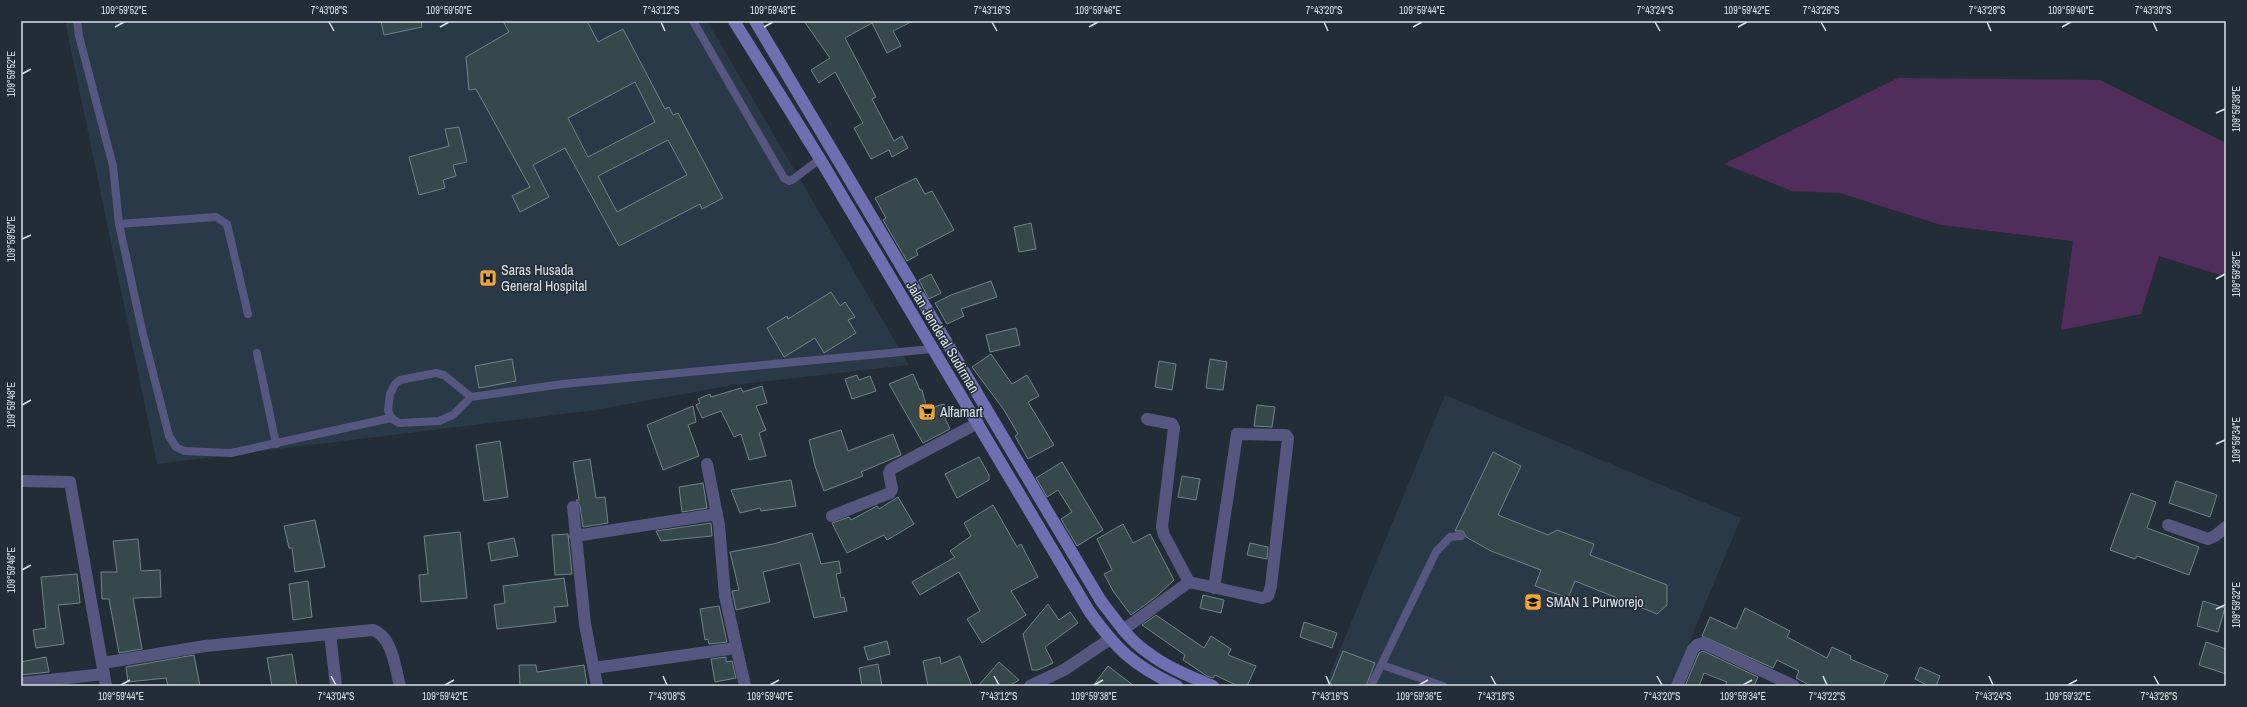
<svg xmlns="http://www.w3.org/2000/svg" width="2247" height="707" font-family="'Archivo Narrow',sans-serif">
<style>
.built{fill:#2a3947}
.green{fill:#502d5a}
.building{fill:#37484c;stroke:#718488;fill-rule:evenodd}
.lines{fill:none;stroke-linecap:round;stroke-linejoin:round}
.lane{stroke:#565781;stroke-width:8}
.street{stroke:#565781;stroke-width:12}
.secondary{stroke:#6e6eb0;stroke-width:12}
.ticks{fill:none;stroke:#dae1e7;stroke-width:1.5}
.labels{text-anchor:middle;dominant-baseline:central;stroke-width:3;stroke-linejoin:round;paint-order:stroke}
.poi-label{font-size:14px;fill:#dae1e7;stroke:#232d37;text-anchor:start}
.street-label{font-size:14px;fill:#dae1e7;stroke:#232d37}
.neatline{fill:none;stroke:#dae1e7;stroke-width:1.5}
.ticks-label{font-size:10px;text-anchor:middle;fill:#dae1e7}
</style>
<rect width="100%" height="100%" fill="#232d37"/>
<g class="built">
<polygon points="65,21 707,21 909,365 733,385 595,410 157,464"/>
<polygon points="1445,395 1741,518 1671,686 1325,686"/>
</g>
<polygon class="green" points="1898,78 2100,80 2226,143 2226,277 2159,256 2141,314 2061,330 2073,241 1941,225 1840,193 1792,191 1724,164"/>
<g class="building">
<polygon points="381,21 421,21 422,27 384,35"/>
<path d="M503,21H587L598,42L623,29L665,109L669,107L673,115L678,113L723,198L702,209L700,204L619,246L565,148L533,165L549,197L520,212L512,196L530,187L476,89L469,90L466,57L509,32ZM635,82L655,122L588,157L568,118ZM668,140L687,175L617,212L598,176Z"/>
<polygon points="804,21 913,21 893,31 901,46 887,53 872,23 845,38 876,97 872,99 894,141 902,136 908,148 892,157 889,150 871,159 854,128 863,123 835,72 819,83 811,70 830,58"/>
<polygon points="459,127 467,162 453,165 456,176 443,180 445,188 419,195 409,157 449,146 445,129"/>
<polygon points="916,178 925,194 932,191 954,230 916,250 918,255 907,261 883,220 886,218 875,198"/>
<polygon points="1031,223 1036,249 1019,252 1014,227"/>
<polygon points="931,274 941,293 929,299 919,280"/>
<polygon points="991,281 997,297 961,309 964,316 947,324 935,303 951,295"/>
<polygon points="831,292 840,306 845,302 855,317 848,320 856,333 824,353 815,338 784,357 767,328 787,316 788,319"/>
<polygon points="1016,328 1020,345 990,352 986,335"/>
<polygon points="991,354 1012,384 1027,375 1039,396 1028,402 1054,445 1028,459 1015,436 1018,434 1004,410 972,367"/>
<polygon points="512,359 516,381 479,388 475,366"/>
<polygon points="1210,359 1227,362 1223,390 1206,388"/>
<polygon points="1159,361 1176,364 1172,390 1155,387"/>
<polygon points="913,374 920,390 922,390 927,409 944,404 948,417 945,418 950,429 923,443 889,384"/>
<polygon points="857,375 859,380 870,376 876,391 852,399 845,379"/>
<polygon points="762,386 767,403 756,406 766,430 759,433 766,456 749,460 741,434 734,437 721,411 702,418 696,405 700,403 698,399 710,394 711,397 741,388 743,392"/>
<polygon points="1257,405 1275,407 1272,427 1254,426"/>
<polygon points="693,406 696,422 688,425 699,456 663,470 647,425"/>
<polygon points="841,430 848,451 893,434 901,455 861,472 863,476 824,491 815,466 809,440"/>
<polygon points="500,441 508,497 484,501 476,445"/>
<polygon points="1493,452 1521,466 1498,515 1548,535 1557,530 1594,544 1590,555 1667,585 1667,605 1657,614 1575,581 1568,598 1535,586 1541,570 1491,551 1466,537 1463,531 1455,531"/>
<polygon points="979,457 989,475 989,480 957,498 945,474"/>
<polygon points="590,459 596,498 605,497 608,523 583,527 580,506 576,500 579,500 573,462"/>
<polygon points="1062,462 1103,530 1077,546 1061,519 1072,512 1058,490 1047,497 1036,478"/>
<polygon points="1182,476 1200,479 1196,500 1178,497"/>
<polygon points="791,480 796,506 761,511 760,508 740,513 731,490"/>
<polygon points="2176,481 2217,495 2210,517 2169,503"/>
<polygon points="703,483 707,508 682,512 679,487"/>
<polygon points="2131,493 2156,502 2147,528 2199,547 2189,575 2137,556 2135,559 2110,550"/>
<polygon points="898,497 914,524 887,540 884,535 847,553 832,523 849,517 851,520 877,506 879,509"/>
<polygon points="993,505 1017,547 1021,544 1038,577 1011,591 1026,615 982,643 967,619 980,611 959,572 920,595 912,582 955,557 950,551 971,536 964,523"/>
<polygon points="315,520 325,567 295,572 292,548 289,548 284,526"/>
<polygon points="711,523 712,536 661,541 656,531"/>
<polygon points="1123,524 1133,543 1150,534 1174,580 1157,596 1131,615 1113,591 1104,574 1112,570 1097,539"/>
<polygon points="460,532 467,598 421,602 419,575 428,574 424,536"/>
<polygon points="812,533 821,564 839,561 841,573 836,574 841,598 844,597 847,611 814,618 800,563 763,572 770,602 736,610 732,591 739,590 730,552 773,544"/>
<polygon points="568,534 572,574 555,575 552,535"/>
<polygon points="514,538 518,556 491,561 488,543"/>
<polygon points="138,539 141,571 160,570 161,597 133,598 142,649 119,653 109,599 102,599 101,572 117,572 113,541"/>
<polygon points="1250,543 1268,547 1267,559 1247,555"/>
<polygon points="77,574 80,603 58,605 64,644 36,648 33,630 46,628 41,577"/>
<polygon points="564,578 568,606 554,607 556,622 497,629 494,605 505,603 503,586"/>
<polygon points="308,581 312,617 293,620 289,584"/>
<polygon points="1203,595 1224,600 1221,613 1200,608"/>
<polygon points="2203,601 2225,608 2218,632 2197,626"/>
<polygon points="1048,604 1059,620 1070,612 1078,623 1045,647 1053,663 1038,670 1032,670 1023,634"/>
<polygon points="719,606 727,642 709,644 708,639 705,640 700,609"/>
<polygon points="1745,608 1790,631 1787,637 1827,658 1832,647 1851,656 1850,659 1888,675 1883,686 1811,686 1796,678 1799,671 1777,660 1773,668 1702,636 1710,617 1736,629"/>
<polygon points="1156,615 1204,648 1211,636 1231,649 1228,655 1256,666 1247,686 1238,686 1215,675 1213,678 1207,676 1183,660 1185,655 1142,625"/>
<polygon points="1304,622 1337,633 1332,648 1300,637"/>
<polygon points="887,641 890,654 868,660 864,647"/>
<polygon points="2206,642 2226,649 2226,674 2199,665"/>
<polygon points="1343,651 1375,663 1366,686 1329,686"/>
<polygon points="1703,651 1758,677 1754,686 1725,686 1727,682 1704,673 1699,686 1685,686 1699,653"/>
<polygon points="292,654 297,686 272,686 267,658"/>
<polygon points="194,655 200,686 168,686 166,678 128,682 126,667"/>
<polygon points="960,656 972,686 928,686 923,661 940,657 941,664"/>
<polygon points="46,657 49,672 21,675 21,662"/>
<polygon points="726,657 726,662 732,661 736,678 715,682 711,659"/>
<polygon points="999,662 1019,680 1009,686 978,686"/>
<polygon points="878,664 882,686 862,686 859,668"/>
<polygon points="519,665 536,665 537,672 584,665 587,686 520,686"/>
<polygon points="1108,666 1134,686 1093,686"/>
<polygon points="1920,667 1940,676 1936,686 1929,686 1915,679"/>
</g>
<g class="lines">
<g class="lane">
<polyline points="77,21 79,36 113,166 119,224 142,330 169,436 176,447 184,451 231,453 391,418"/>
<polyline points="693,21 784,178 789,181 792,180 820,159"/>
<polyline points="119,224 216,217 227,224 248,314"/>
<polyline points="257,353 276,444"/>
<polyline points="471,397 453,415 439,421 399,423 391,418 388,410 390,394 395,384 400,380 436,373 444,375 471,397 563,384 932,349"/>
<polyline points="1382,665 1443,686"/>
<polyline points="1371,686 1436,552 1450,537 1461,536"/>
</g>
<g class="street">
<polyline points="1147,419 1172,424 1174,428 1162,527 1164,535 1189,582"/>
<polyline points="707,464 719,525 725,596 745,686"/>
<polyline points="21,481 70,482 106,686"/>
<polyline points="573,507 585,624 597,686"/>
<polyline points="832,516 890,493 892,489 889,473 891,469 978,423"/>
<polyline points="2168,525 2208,539 2215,536 2226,527"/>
<polyline points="575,536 717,514"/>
<polyline points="1123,630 1189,582 1262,598 1268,596 1271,586 1288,438 1286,435 1237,434 1214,588"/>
<polyline points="330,634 336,686"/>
<path d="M103,663L205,646L373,630C393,637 395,668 400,686"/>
<polyline points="594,668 736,648"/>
<polyline points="21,683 104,674"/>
<polyline points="1030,686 1064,670 1110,639"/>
<polyline points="1677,686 1693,649 1697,645 1703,643 1794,686"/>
</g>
<g class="secondary">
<path d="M734,21L820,159L1089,611C1116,649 1134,666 1177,686"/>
<path d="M755,21L1101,601C1115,619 1128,639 1147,652C1166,667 1191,677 1213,686"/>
</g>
</g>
<path class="ticks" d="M329,22L334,31M661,22L665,31M992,22L997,31M1324,22L1328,31M1655,22L1660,31M1821,22L1826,31M1987,22L1991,31M2153,22L2157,31M115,27L124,22M440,27L449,22M764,27L773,22M1089,27L1098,22M1413,27L1422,22M1738,27L1747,22M2062,27L2071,22M22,74L31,69M2216,113L2225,109M22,239L31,235M2216,279L2225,274M22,405L31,400M2216,444L2225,440M22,570L31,565M2216,609L2225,605M331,676L336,685M663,676L667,685M994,676L999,685M1326,676L1330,685M1491,676L1496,685M1657,676L1662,685M1823,676L1827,685M1989,676L1993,685M2154,676L2159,685M121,685L130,680M445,685L454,680M770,685L779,680M1094,685L1103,680M1419,685L1428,680M1743,685L1752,680M2068,685L2077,680"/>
<defs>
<symbol id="hospital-square" viewBox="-11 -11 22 22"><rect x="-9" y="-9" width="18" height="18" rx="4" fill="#eea73d" stroke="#232d37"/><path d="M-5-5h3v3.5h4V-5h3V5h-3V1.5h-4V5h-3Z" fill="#111"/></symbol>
<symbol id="supermarket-square" viewBox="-11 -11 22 22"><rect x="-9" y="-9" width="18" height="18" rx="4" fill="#eea73d" stroke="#232d37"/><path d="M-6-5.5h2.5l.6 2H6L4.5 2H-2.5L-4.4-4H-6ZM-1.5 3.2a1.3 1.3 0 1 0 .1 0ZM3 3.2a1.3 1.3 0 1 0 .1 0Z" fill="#111"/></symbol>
<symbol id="school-square" viewBox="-11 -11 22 22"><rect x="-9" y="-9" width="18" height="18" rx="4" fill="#eea73d" stroke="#232d37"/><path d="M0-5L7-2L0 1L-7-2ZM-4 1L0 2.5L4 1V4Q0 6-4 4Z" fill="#111"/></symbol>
</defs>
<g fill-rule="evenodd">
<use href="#hospital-square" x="478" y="268" width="20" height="20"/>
<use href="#supermarket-square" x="917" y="402" width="20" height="20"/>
<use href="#school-square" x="1523" y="592" width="20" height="20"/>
</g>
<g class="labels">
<g class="poi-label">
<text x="501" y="270">Saras Husada<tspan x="501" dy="16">General Hospital</tspan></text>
<text x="940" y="412">Alfamart</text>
<text x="1546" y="602">SMAN 1 Purworejo</text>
</g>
<g class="street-label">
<text transform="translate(943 337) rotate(59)">Jalan Jenderal Sudirman</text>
</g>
</g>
<rect width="2247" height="707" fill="none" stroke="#232d37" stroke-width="44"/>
<rect x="22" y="22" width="2203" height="663" class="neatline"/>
<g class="ticks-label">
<text x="124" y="14">109°59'52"E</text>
<text x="329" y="14">7°43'08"S</text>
<text x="449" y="14">109°59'50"E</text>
<text x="661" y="14">7°43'12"S</text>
<text x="773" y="14">109°59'48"E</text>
<text x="992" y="14">7°43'16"S</text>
<text x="1098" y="14">109°59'46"E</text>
<text x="1324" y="14">7°43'20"S</text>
<text x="1422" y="14">109°59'44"E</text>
<text x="1655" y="14">7°43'24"S</text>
<text x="1747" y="14">109°59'42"E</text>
<text x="1821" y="14">7°43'26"S</text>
<text x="1987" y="14">7°43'28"S</text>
<text x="2071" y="14">109°59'40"E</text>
<text x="2153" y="14">7°43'30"S</text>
<text transform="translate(11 74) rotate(-90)" y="4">109°59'52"E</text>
<text transform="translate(2236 109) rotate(-90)" y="4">109°59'38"E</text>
<text transform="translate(11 239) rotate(-90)" y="4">109°59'50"E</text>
<text transform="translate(2236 274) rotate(-90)" y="4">109°59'36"E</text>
<text transform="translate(11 405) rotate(-90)" y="4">109°59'48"E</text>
<text transform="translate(2236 440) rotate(-90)" y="4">109°59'34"E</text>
<text transform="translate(11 570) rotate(-90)" y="4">109°59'46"E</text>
<text transform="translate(2236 605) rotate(-90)" y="4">109°59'32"E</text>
<text x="121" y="700">109°59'44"E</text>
<text x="336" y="700">7°43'04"S</text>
<text x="445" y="700">109°59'42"E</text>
<text x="667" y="700">7°43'08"S</text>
<text x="770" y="700">109°59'40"E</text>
<text x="999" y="700">7°43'12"S</text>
<text x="1094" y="700">109°59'38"E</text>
<text x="1330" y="700">7°43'16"S</text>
<text x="1419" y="700">109°59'36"E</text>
<text x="1496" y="700">7°43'18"S</text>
<text x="1662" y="700">7°43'20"S</text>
<text x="1743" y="700">109°59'34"E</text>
<text x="1827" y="700">7°43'22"S</text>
<text x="1993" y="700">7°43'24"S</text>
<text x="2068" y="700">109°59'32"E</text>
<text x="2159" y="700">7°43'26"S</text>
</g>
</svg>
